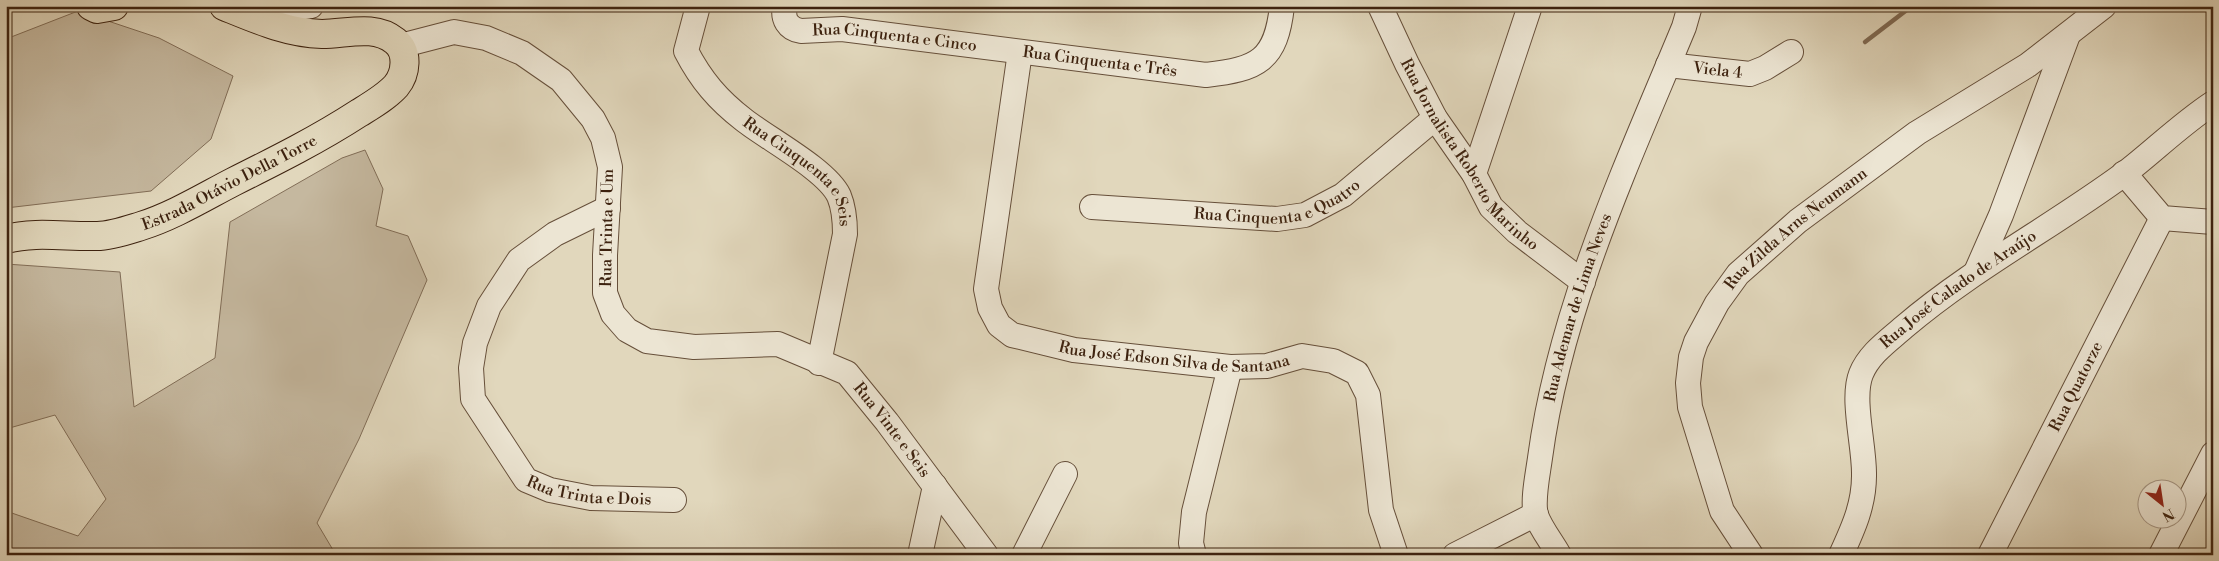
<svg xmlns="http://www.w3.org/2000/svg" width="2219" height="561" font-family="'Libre Bodoni',serif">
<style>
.green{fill:#c5b89f;stroke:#816d57}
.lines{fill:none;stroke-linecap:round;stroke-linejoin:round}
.stream{stroke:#7e6953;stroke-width:4.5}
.minor-casing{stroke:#664f3a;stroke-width:26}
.major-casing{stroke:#3d220f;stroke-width:30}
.minor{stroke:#ece5d3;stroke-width:24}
.major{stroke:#e1d7bc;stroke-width:28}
.labels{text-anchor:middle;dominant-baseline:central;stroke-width:4.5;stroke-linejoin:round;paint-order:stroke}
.street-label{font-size:16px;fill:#3d220f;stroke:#ece5d3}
</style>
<rect width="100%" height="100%" fill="#e1d7bc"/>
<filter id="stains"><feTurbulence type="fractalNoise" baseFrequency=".004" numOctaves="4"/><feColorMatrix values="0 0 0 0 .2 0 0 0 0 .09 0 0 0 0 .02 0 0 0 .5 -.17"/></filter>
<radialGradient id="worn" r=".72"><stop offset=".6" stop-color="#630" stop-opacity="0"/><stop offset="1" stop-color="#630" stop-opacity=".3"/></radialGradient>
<g class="green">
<polygon points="78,11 159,38 233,76 211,139 151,191 6,208 6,39"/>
<polygon points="365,150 383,189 376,226 408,236 427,280 359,439 317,523 336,555 6,555 6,511 78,536 106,499 55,415 6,429 6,264 120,272 134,407 215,358 230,222 342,158"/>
</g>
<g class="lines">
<polyline class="stream" points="1865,42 1912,6"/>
<defs>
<g id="minor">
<path id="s1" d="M698,6L686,51C701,80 718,100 744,120C768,139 827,170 839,196C844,208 845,221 845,234L819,363"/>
<path id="s2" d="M785,6C782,19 788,29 801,31L842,29L1206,75C1258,69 1276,61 1282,6"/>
<path id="s3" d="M1380,6L1407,64L1435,118L1474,174L1491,207L1517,232L1583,282"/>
<polyline points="246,15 311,6"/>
<path id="s4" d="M400,46L454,32L486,38L522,53L561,80L593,119L603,138L610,167L605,255V293L613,314L627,330L647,341L694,347L778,344L847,373L887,422L986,555"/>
<path id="s5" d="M1020,52L986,289L990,308L999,325L1012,335L1074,350L1230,367L1267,366L1302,356L1333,361L1357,373L1368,395L1381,510L1396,555"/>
<path id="s6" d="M1668,65L1750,74L1765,68L1791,52"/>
<polyline points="2124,173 2162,218 2213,222"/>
<polyline points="1474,174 1530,6"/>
<path id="s7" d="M1092,207L1277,219L1305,215L1343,195L1435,118"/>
<path id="s8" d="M608,208L555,234L519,260L489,306L475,343L471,368L473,399L526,480L550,490L591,498L674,500"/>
<polyline points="1976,272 2001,215 2068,35"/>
<polyline points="920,555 935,486"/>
<polyline points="1024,555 1065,474"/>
<polyline points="1194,555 1191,543 1194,512 1230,367"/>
<polyline points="1455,555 1536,514"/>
<path id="s9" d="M1559,555C1552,542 1541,529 1536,515C1532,501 1538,473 1540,458C1560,308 1626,167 1684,27L1690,6"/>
<path id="s10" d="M1751,555L1722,511L1690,407L1688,383L1691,357L1696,342L1717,303L1738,274L1798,221L1917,133L2028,65L2104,6"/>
<path id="s11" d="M1841,555C1853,529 1864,505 1864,476C1865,448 1851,399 1861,374C1869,354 1888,341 1904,327C1972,269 2052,227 2124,174C2154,151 2181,124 2213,103"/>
<path id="s12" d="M1990,555L2162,218"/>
<polyline points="2161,555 2213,454"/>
</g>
<g id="major">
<polyline points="91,6 97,9 114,6"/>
<path id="s13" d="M6,239C35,231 67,237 97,236C111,236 128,230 141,226C173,216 204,197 233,182C277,160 319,139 359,113C372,105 386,97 396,86C406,74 409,52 395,41C374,24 347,34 322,34C287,33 256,19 224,6"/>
</g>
</defs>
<use href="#minor" class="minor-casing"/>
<use href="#major" class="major-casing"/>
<use href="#minor" class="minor"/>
<use href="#major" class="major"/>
</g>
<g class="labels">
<g class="street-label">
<text stroke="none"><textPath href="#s2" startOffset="128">Rua Cinquenta e Cinco</textPath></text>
<text stroke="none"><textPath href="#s2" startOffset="335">Rua Cinquenta e Três</textPath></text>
<text stroke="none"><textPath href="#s6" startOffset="50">Viela 4</textPath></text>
<text stroke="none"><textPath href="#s3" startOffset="175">Rua Jornalista Roberto Marinho</textPath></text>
<text stroke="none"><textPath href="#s1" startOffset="215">Rua Cinquenta e Seis</textPath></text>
<text stroke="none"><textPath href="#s13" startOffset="235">Estrada Otávio Della Torre</textPath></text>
<text stroke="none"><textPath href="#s7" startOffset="189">Rua Cinquenta e Quatro</textPath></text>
<text transform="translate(607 228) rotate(-89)">Rua Trinta e Um</text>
<text stroke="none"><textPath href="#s10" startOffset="381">Rua Zilda Arns Neumann</textPath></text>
<text stroke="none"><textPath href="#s11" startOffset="316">Rua José Calado de Araújo</textPath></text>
<text stroke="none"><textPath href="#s9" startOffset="259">Rua Ademar de Lima Neves</textPath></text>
<text stroke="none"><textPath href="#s5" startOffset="459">Rua José Edson Silva de Santana</textPath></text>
<text stroke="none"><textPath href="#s12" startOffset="189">Rua Quatorze</textPath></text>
<text stroke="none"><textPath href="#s4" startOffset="748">Rua Vinte e Seis</textPath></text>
<text stroke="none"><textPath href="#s8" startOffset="416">Rua Trinta e Dois</textPath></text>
</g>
</g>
<rect width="2219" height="561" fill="none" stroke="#e1d7bc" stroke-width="25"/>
<rect x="8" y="8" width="2204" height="546" fill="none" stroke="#3d220f" stroke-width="2.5"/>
<rect x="12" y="12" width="2194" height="536" fill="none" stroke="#3d220f"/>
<g transform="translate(2162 504) rotate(150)"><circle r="24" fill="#ece5d3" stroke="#a69785"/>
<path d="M0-4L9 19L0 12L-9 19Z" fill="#8f2418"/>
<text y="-8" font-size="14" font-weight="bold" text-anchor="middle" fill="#3d220f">N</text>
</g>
<rect width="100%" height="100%" filter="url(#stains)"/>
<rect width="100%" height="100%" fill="url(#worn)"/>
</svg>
